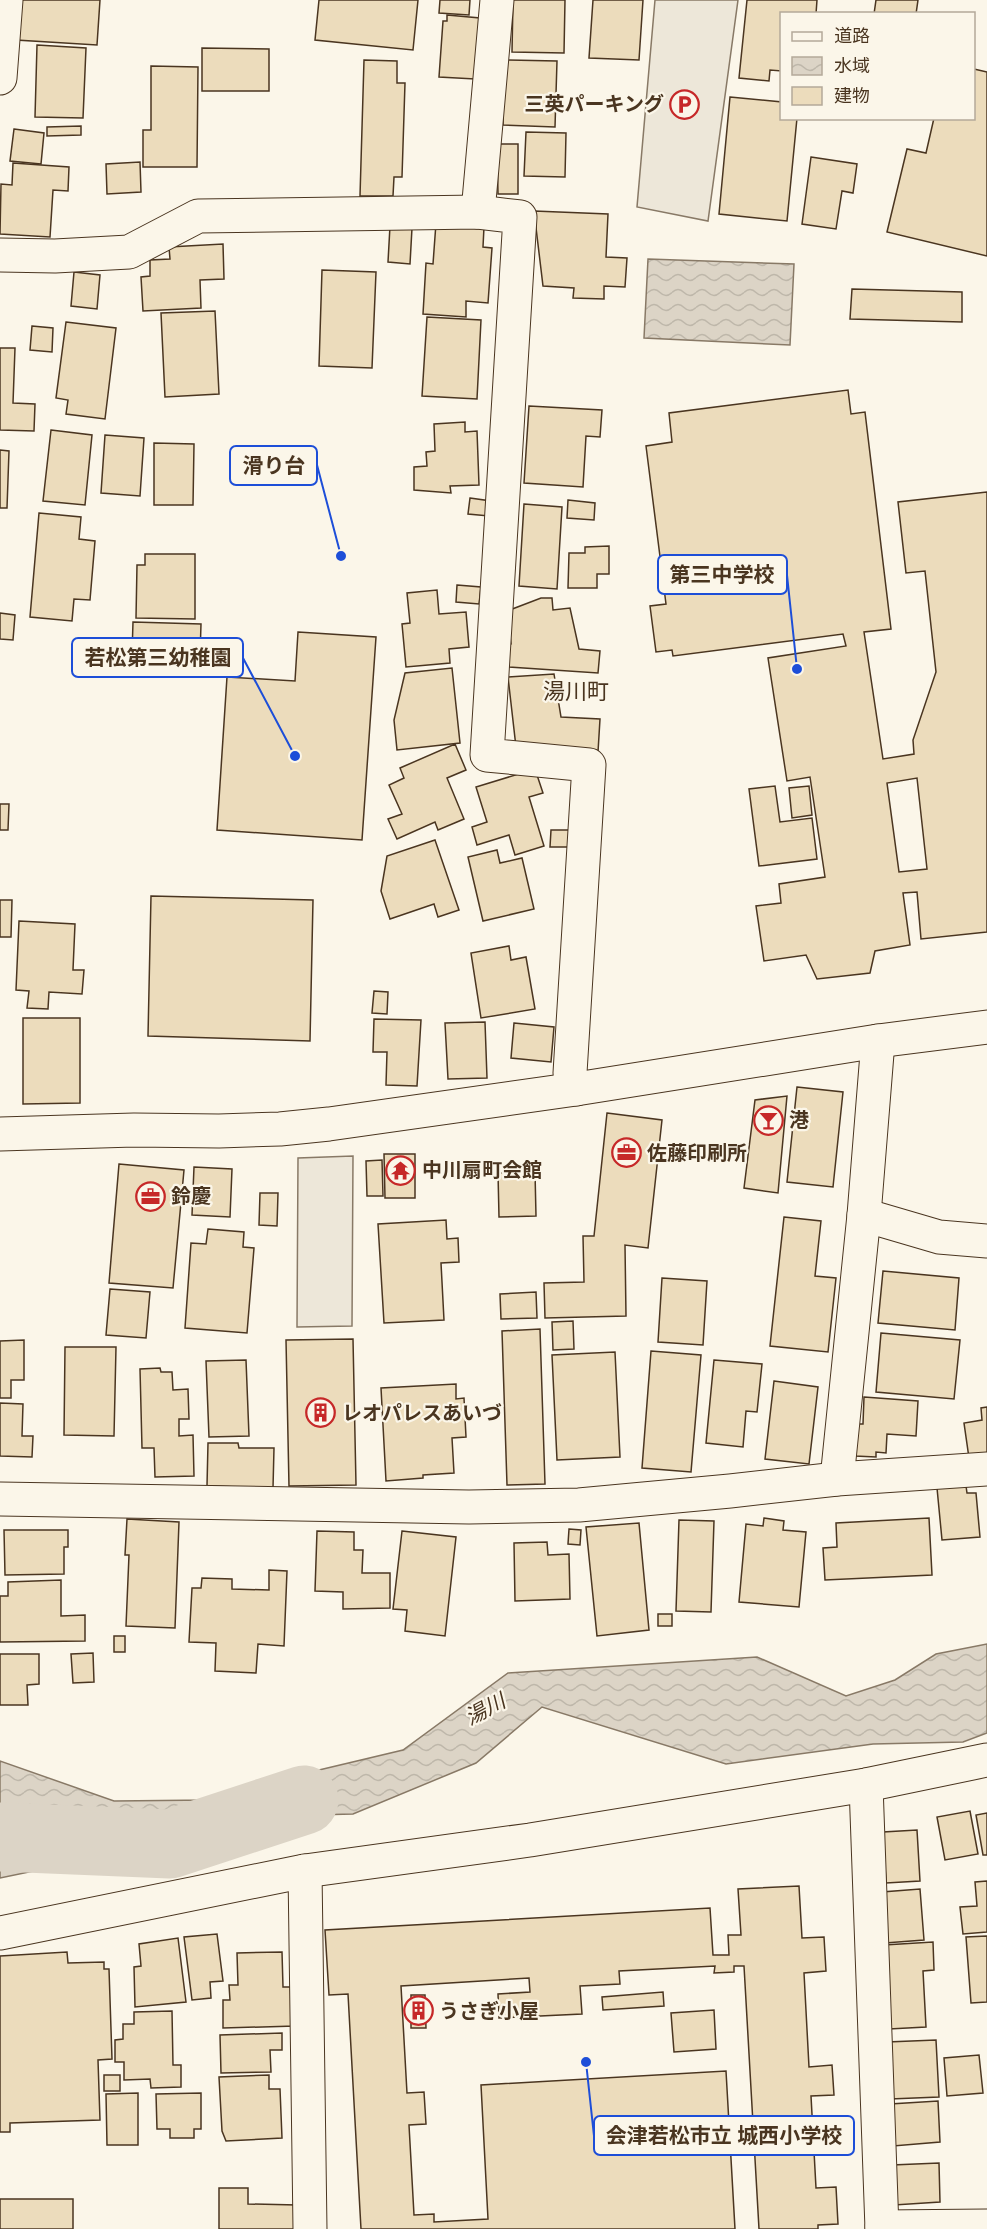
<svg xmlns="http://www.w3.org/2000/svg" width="987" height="2229" font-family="'Space Grotesk','Noto Sans JP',sans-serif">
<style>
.parking{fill:#ede7d9;stroke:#887966;stroke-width:1.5}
.water{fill:url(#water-waves);stroke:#887966;stroke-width:1.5}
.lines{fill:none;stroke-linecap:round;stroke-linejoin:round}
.river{stroke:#dcd4c6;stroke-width:69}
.building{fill:#ecdcbc;stroke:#4a3520;stroke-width:1.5;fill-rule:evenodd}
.minor-casing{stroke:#4a3520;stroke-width:35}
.minor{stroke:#fbf6e9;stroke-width:33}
.labels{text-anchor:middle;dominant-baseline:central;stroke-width:4.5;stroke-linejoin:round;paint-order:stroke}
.poi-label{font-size:20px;font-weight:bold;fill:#4a3520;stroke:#fbf6e9;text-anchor:start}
.water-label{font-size:21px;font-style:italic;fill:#4a3520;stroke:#fbf6e9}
.quarter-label{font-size:22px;fill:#4a3520;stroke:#fbf6e9}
.leader{fill:none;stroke:#1d4ed8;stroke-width:2}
.callout-dot{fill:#1d4ed8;stroke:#fbf6e9;stroke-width:2}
.callout{fill:#fbf6e9;stroke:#1d4ed8;stroke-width:2}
.callout-label{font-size:21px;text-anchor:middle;font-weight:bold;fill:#4a3520}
</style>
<defs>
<pattern id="water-waves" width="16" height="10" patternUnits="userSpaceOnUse" patternTransform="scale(1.5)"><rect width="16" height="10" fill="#dcd4c6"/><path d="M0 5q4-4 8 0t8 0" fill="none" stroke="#beb7aa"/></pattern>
</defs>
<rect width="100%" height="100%" fill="#fbf6e9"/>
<g class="parking">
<polygon points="655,0 738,0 708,221 637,207"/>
<polygon points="353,1156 352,1326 297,1327 298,1158"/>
</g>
<g class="water">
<polygon points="648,259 794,264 790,345 644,338"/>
<polygon points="987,1644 987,1733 963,1742 873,1744 726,1764 542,1707 476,1763 353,1814 313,1815 214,1829 82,1861 0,1878 0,1761 114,1801 209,1800 298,1775 403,1750 508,1673 757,1657 846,1696 895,1680 936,1654"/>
</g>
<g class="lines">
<polyline class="river" points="0,1837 170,1844 304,1800"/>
</g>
<g class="building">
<polygon points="19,0 100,0 97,45 16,40"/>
<polygon points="319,0 418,0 413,50 315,40"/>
<polygon points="440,0 470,0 469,15 439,13"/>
<polygon points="513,0 565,0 564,53 512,52"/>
<polygon points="593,0 643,0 639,60 589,58"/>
<polygon points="747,0 817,0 816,14 782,14 782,71 770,70 769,81 739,78"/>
<polygon points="876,0 918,0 916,14 874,14"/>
<polygon points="447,15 480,18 475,79 439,77 443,21 447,21"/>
<polygon points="37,45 86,48 83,118 35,117"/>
<polygon points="202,48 269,49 269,91 202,91"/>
<polygon points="364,60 397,61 397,83 405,83 402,177 394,177 393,196 360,196"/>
<polygon points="504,60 557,61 555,127 503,125"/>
<polygon points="151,66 198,67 197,167 143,167 143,130 151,130"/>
<polygon points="974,69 987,72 987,256 887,232 907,149 926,153 934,118 974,118"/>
<polygon points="730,97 782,102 782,118 797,118 787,221 719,214"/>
<polygon points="81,126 81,135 47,136 47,127"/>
<polygon points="14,129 44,133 41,164 10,161"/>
<polygon points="526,132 566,133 565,177 524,176"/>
<polygon points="497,144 518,144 518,194 498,194"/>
<polygon points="811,157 857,164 853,193 842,191 836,229 802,224"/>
<polygon points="140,162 141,192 107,194 106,164"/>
<polygon points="13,163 69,167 68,191 53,190 50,237 0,234 1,184 12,185"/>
<polygon points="534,211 608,214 606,257 627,258 625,287 604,286 604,299 573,298 574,288 543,286"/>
<polygon points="436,223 484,227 483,247 492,248 488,303 466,301 466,317 423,314 426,263 433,264"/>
<polygon points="390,226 412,228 410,264 388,262"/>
<polygon points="223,244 224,279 200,280 201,308 143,311 141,277 150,276 150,260 170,259 169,247"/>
<polygon points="322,270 376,272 372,368 319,366"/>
<polygon points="74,272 100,275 97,309 71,306"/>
<polygon points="852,289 962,292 962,322 850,319"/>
<polygon points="215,311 219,394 165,397 161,313"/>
<polygon points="427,317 481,320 477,399 422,396"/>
<polygon points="66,322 116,328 105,419 66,414 68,400 56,398"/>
<polygon points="32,326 53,328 52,352 30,350"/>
<polygon points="0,348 15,348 13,403 35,404 34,431 0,430"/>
<path d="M848,390L851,414L865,412L891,629L864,632L883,759L914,754L913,740L936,672L925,571L906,573L898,502L987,492V932L921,939L917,892L903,893L910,945L875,951L870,973L817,979L806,955L764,961L756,906L781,903L779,884L825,877L810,777L787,781L768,658L846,646L843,634L673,656L672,650L656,652L650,606L666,604L646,446L672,442L669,413ZM917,778L927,869L899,872L887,783Z"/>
<polygon points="529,406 602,410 600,437 586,436 583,487 524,483"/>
<polygon points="465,422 465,432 477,431 479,485 450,486 451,493 414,490 414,467 427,466 426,452 435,451 434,424"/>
<polygon points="51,430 92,435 85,505 43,501"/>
<polygon points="105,435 144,438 140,496 101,493"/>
<polygon points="154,443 194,444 193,505 154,505"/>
<polygon points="0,450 9,451 7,508 0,508"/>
<polygon points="470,498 491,501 489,516 468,514"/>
<polygon points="568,500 595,503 594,520 567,518"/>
<polygon points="524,504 562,507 557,589 519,586"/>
<polygon points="39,513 81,517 79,539 95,541 90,600 74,599 72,621 30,617"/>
<polygon points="609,546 609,574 597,574 597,588 568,588 569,553 585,553 585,547"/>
<polygon points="145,554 195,554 195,619 136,618 137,565 145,565"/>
<polygon points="457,585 481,587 479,604 456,602"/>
<polygon points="437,590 439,614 466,612 469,647 449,649 450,663 406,667 402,624 410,623 407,593"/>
<polygon points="541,598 552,598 553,610 570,608 579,649 600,651 598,673 509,667 505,645 511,644 507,611"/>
<polygon points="0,613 15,615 13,640 0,639"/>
<polygon points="133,622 201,624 200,656 132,654"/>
<polygon points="298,632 376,637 362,840 217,830 227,677 295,681"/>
<polygon points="452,668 460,743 397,750 394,720 405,673"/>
<polygon points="554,674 561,717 600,719 598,752 516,747 508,677"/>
<polygon points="455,744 466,770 447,778 464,819 438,830 435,822 397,839 388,819 402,814 389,785 404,778 400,768"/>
<polygon points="535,769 543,793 529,797 544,846 515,855 509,835 477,845 472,827 487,822 476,787"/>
<polygon points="775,786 780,822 812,818 817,859 759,866 749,789"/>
<polygon points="809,786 812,815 792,818 789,788"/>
<polygon points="0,804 9,804 8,830 0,830"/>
<polygon points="551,830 571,830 570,847 550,847"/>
<polygon points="435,840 459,910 438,917 434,904 390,919 381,891 387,856"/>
<polygon points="497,850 500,863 522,858 534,909 483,921 468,857"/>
<polygon points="151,896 313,900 310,1041 148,1036"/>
<polygon points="0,900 12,900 11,937 0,937"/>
<polygon points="19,921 75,924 73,970 84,970 82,994 49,992 48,1009 27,1008 29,991 16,990"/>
<polygon points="509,946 511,960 526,957 535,1009 481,1018 471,953"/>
<polygon points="374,991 388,992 387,1014 372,1013"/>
<polygon points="23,1018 80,1018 80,1103 23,1104"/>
<polygon points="374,1019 421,1020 417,1086 386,1085 387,1052 373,1052"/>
<polygon points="485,1022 487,1078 448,1079 445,1023"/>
<polygon points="514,1023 554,1027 551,1062 511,1058"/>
<polygon points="797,1087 843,1092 833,1187 787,1182"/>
<polygon points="787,1096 778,1193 744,1188 755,1100"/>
<polygon points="607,1113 662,1120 648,1248 625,1245 626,1316 545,1318 544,1283 584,1282 583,1236 594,1236"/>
<polygon points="384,1154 415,1154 415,1198 385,1198"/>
<polygon points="382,1160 383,1196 367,1196 366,1161"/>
<polygon points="119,1164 184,1170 173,1288 109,1283"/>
<polygon points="194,1167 232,1169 230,1217 192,1215"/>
<polygon points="535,1172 536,1216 499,1217 498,1173"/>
<polygon points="260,1193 278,1193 277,1226 259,1225"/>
<polygon points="784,1217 821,1221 815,1276 836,1278 828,1352 770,1346"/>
<polygon points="446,1220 447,1239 458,1238 459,1262 441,1263 444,1320 384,1323 378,1224"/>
<polygon points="208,1229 244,1232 243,1247 254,1248 247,1333 185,1328 191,1243 206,1244"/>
<polygon points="883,1271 959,1278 955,1330 878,1323"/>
<polygon points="662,1278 707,1281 703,1345 658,1342"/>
<polygon points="110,1289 150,1292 146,1338 106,1335"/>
<polygon points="536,1292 537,1318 501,1319 500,1294"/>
<polygon points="573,1321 574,1349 553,1350 552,1322"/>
<polygon points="540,1329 545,1484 507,1485 502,1331"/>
<polygon points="881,1333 960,1340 954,1399 876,1392"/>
<polygon points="353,1339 356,1485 289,1486 286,1340"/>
<polygon points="24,1340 24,1380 11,1380 11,1398 0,1398 0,1341"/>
<polygon points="65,1347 116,1347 114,1436 64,1435"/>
<polygon points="651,1351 701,1355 691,1472 642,1468"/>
<polygon points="615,1352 620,1457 557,1460 552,1355"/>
<polygon points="246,1360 249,1436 209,1437 206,1361"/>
<polygon points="714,1360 762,1364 757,1412 746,1411 743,1447 706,1443"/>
<polygon points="160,1368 161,1372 172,1372 173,1390 188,1389 189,1419 179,1419 179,1436 193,1435 194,1476 155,1477 154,1448 142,1448 140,1369"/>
<polygon points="774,1381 818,1387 809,1464 765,1459"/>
<polygon points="456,1384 456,1399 464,1398 466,1437 452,1438 454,1473 423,1475 423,1478 386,1481 381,1388"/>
<polygon points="864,1397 918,1401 916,1436 887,1434 886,1453 876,1452 876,1457 855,1456 857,1424 863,1424"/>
<polygon points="0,1403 23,1404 22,1436 33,1436 32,1457 0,1456"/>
<polygon points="987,1407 987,1455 969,1458 964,1423 982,1420 981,1408"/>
<polygon points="208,1443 238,1443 239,1448 274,1448 273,1488 207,1486"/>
<polygon points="966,1486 967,1493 976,1493 980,1537 942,1540 937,1488"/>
<polygon points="764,1518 784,1521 783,1530 806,1532 799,1607 739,1602 746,1524 763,1526"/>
<polygon points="929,1518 932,1575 825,1580 823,1548 837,1547 836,1523"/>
<polygon points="127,1519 179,1522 175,1628 126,1626 129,1555 125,1555"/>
<polygon points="679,1520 714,1521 711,1612 676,1611"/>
<polygon points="639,1523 649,1630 597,1636 586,1527"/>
<polygon points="569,1529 581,1530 580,1545 568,1544"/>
<polygon points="4,1530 68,1530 68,1547 64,1547 64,1574 5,1575"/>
<polygon points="317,1531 354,1532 354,1550 363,1550 362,1573 390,1573 390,1608 343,1609 343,1592 315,1591"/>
<polygon points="402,1531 456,1537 445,1636 405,1631 407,1610 393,1609"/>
<polygon points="547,1542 548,1555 569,1554 570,1599 515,1601 514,1543"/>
<polygon points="269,1570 287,1571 284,1646 258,1644 256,1673 215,1671 216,1643 189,1642 192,1588 201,1588 202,1578 232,1579 232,1589 269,1590"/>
<polygon points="61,1580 61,1616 85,1615 85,1641 0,1642 0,1596 8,1596 8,1582"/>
<rect x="658" y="1614" width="14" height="12"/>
<rect x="114" y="1636" width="11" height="16"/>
<polygon points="93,1653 94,1682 73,1683 71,1654"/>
<polygon points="0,1654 39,1654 39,1684 27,1685 28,1705 0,1705"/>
<polygon points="970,1811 978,1854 945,1860 937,1817"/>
<polygon points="987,1813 987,1855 983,1855 976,1815"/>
<polygon points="917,1830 920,1881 886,1883 883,1832"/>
<polygon points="987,1881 987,1932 963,1934 960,1907 977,1906 975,1882"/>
<polygon points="799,1886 802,1938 824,1937 826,1971 804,1973 809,2067 832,2065 834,2095 811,2096 816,2188 836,2187 838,2224 818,2225 818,2229 759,2229 744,1966 734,1966 734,1972 714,1973 715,1966 619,1971 620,1984 580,1986 582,2014 499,2018 498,1994 530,1992 529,1978 401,1986 407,2093 424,2092 426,2124 409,2125 414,2215 434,2214 434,2222 488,2219 481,2085 726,2071 735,2229 361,2229 348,1994 329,1995 325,1930 710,1908 713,1955 729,1955 728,1935 741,1935 738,1889"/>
<polygon points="920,1889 924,1940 885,1943 882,1892"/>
<polygon points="217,1934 223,1981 210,1982 211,1998 192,2000 184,1937"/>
<polygon points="987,1936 987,2002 971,2003 966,1937"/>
<polygon points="178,1938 186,2002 135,2007 134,1967 141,1966 139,1944"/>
<polygon points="933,1942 934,1970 923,1971 926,2027 889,2029 884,1945"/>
<polygon points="67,1952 68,1963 104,1962 104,1969 109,1969 112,2059 98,2060 100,2120 10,2123 10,2132 0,2132 0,1956"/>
<polygon points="282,1952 283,1987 294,1987 295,2026 223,2028 223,2000 230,2000 229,1985 238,1985 237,1953"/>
<polygon points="663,1992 664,2006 603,2010 602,1997"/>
<polygon points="411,1995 425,1995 426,2028 411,2028"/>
<polygon points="714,2010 716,2049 674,2052 671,2013"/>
<polygon points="172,2011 173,2065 181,2065 181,2087 151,2088 150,2079 124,2080 124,2062 115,2062 115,2040 123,2039 123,2024 134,2024 134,2012"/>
<polygon points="282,2033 282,2050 270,2050 271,2072 221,2073 220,2035"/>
<polygon points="936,2040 939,2097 890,2099 887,2042"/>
<polygon points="979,2055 983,2093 947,2096 944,2058"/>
<rect x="104" y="2075" width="16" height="16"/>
<polygon points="269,2075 269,2089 280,2089 282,2138 226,2141 222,2131 219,2077"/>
<polygon points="138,2093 138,2145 107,2145 106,2094"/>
<polygon points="201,2093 201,2129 194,2129 194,2138 170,2138 170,2129 157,2129 156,2094"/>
<polygon points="938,2101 940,2142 893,2146 890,2104"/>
<polygon points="939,2163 940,2202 894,2205 892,2165"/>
<polygon points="219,2188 248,2188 248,2204 297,2205 297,2229 219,2229"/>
<rect x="0" y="2199" width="73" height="30"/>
</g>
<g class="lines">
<defs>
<g id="minor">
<polyline points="0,78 6,0"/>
<polyline points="478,212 497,0"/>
<polyline points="0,255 55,256 129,252 198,216 478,212 520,217 487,755 589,765 570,1073 576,1089"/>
<polyline points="0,1134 134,1130 219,1131 280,1129 329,1124 576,1089 878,1041 987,1027"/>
<polyline points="864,1215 939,1237 987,1241"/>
<polyline points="837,1479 864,1215 878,1041"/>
<polyline points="0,1499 469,1507 579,1505 730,1491 837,1479 987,1469"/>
<polyline points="866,1785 882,2229"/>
<polyline points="305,1871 310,2229"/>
<polyline points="0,1933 305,1871 530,1840 866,1785 987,1760"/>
<polyline points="882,2227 987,2226"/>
</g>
</defs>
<use href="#minor" class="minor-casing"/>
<use href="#minor" class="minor"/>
</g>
<defs>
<symbol id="parking-ring" viewBox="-11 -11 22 22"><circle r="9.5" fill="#fbf6e9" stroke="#c62828" stroke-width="1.5"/><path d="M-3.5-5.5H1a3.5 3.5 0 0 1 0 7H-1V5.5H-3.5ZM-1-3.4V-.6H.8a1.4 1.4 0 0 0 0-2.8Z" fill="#c62828"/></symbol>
<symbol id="bar-ring" viewBox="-11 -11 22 22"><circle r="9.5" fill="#fbf6e9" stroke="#c62828" stroke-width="1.5"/><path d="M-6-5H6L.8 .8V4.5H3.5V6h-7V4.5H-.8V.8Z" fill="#c62828"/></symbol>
<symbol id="office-ring" viewBox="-11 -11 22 22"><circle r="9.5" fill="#fbf6e9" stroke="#c62828" stroke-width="1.5"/><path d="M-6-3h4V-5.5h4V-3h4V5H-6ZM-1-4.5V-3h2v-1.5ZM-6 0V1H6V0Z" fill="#c62828"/></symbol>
<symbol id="temple-ring" viewBox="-11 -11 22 22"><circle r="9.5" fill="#fbf6e9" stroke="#c62828" stroke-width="1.5"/><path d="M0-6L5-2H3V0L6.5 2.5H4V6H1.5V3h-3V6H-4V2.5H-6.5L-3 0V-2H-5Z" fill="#c62828"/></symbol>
<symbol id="building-ring" viewBox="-11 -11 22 22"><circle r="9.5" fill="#fbf6e9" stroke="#c62828" stroke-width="1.5"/><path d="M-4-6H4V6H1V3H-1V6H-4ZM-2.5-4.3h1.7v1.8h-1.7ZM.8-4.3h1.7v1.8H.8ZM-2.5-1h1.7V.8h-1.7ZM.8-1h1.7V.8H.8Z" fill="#c62828"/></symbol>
</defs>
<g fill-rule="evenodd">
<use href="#parking-ring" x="668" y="88" width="33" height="33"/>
<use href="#bar-ring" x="752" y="1104" width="33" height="33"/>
<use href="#office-ring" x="610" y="1136" width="33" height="33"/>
<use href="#temple-ring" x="384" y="1154" width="33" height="33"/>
<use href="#office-ring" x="134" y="1180" width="33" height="33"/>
<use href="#building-ring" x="304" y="1396" width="33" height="33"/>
<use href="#building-ring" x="402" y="1994" width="33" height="33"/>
</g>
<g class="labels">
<g class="poi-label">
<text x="664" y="104" text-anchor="end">三英パーキング</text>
<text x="789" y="1120">港</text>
<text x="647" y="1153">佐藤印刷所</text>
<text x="422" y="1170">中川扇町会館</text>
<text x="171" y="1196">鈴慶</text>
<text x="342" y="1413">レオパレスあいづ</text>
<text x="439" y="2011">うさぎ小屋</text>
</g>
<g class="water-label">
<text transform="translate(485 1709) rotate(-28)">湯川</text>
</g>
<g class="quarter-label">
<text x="576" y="691">湯川町</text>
</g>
</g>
<path class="leader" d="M341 556L317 465M797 669L787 575M295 756L243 658M586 2062L594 2136"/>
<g class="callout-dot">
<circle cx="341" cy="556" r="6"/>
<circle cx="797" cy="669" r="6"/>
<circle cx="295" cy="756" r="6"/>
<circle cx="586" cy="2062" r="6"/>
</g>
<g class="callout">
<rect x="230" y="446" width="87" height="39" rx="6"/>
<rect x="658" y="555" width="129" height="39" rx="6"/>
<rect x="72" y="638" width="171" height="39" rx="6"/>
<rect x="594" y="2116" width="260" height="39" rx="6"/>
</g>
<g class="callout-label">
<text x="274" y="473">滑り台</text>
<text x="722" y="582">第三中学校</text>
<text x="158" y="665">若松第三幼稚園</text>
<text x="724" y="2143">会津若松市立 城西小学校</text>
</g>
<rect x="780" y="12" width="195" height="108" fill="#fbf6e9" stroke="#b4a999" stroke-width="1.5"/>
<rect x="792" y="32" width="30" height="9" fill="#fbf6e9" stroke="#b4a999" stroke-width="1.5"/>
<text x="834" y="42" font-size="18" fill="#4a3520">道路</text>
<rect x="792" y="57" width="30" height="18" fill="url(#water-waves)" stroke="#b4a999" stroke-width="1.5"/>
<text x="834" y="72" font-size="18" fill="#4a3520">水域</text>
<rect x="792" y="87" width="30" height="18" fill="#ecdcbc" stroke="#b4a999" stroke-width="1.5"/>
<text x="834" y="102" font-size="18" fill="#4a3520">建物</text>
</svg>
